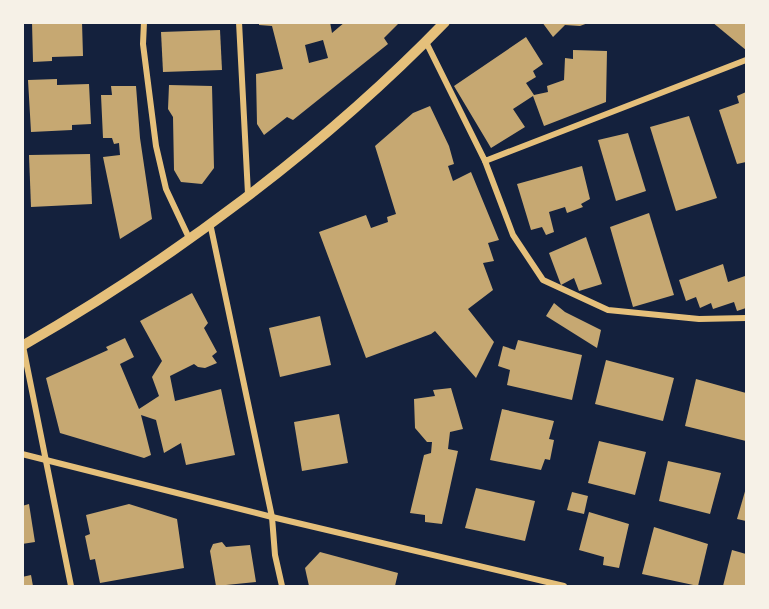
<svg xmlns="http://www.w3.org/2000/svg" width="769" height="609" font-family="'Golos Text',sans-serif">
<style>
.building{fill:#c6a872;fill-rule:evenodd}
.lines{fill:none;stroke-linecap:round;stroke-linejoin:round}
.minor{stroke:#e5c07b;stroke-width:6}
.tertiary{stroke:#e5c07b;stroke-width:10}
</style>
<rect width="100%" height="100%" fill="#14213d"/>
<g class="building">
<polygon points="32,22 82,22 83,56 52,57 52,61 33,62"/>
<path d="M259,22H330L332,33L345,22H400L384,38L388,44L293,120L287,117L264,135L257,124L256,74L283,69L272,26L259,25ZM323,40L328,58L309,63L305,45Z"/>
<polygon points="542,22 588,22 588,23 580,26 565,25 553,37"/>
<polygon points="712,22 746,22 746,50 741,46"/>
<polygon points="220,30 222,70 163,72 161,32"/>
<polygon points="526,37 543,64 533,71 536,77 526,83 534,95 548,92 547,86 564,80 565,58 573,59 573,50 607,51 606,102 544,126 533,96 513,109 525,127 491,148 454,86"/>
<polygon points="57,79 57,85 89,84 91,124 72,125 72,130 31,132 28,80"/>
<polygon points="169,85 212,86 214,168 202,184 181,182 174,170 173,117 168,109"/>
<polygon points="111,86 136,86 140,138 152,219 120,239 103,157 120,155 119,143 114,144 112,138 103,138 101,95 112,95"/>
<polygon points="746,92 746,162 737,164 719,110 739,103 737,96"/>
<polygon points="430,106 449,146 454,164 448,166 453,181 471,172 499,240 488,243 494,261 483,263 493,290 468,309 494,342 476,378 435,331 431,334 366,358 319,232 366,215 371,228 388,222 387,217 396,214 375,146 413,113"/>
<polygon points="689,116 717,198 676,211 650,127"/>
<polygon points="628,133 646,191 616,201 598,140"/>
<polygon points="90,154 92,204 31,207 29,155"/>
<polygon points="582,166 590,199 581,204 583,207 567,213 565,207 549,212 554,232 546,235 542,227 531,230 517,184"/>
<polygon points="649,213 674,295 633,307 610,227"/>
<polygon points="586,237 602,284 579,291 574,278 561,285 549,253"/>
<polygon points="723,264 728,282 745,276 746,308 737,311 734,302 713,309 711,303 700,308 696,297 686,301 679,280"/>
<polygon points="192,293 208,323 204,328 217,352 212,356 217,363 205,368 198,367 194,364 170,376 175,401 221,389 235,455 186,465 181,443 164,453 156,420 141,415 151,455 144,458 60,433 46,378 108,350 106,347 125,338 134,357 120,364 139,409 159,396 152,377 162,361 140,321"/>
<polygon points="554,303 565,312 601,330 597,348 546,316"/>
<polygon points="320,316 331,365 280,377 269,328"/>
<polygon points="518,340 582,355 572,400 507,385 510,370 498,366 503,346 515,350"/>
<polygon points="606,360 674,378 663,421 595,404"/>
<polygon points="696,379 746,393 746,441 685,426"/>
<polygon points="451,388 463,429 450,432 448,449 458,451 442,524 425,522 425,515 410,513 424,455 431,453 432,442 427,442 415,428 414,399 435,396 433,390"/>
<polygon points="502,409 554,421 549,439 554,440 550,460 545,459 541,470 490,460"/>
<polygon points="339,414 348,463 302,471 294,422"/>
<polygon points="599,441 646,452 635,495 588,483"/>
<polygon points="668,461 721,473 710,514 659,501"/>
<polygon points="476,488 535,501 525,541 465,528"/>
<polygon points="746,488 746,521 737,519"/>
<polygon points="572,492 588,496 584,514 567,510"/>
<polygon points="29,504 35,542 22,544 22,506"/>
<polygon points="129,504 177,519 184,568 100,583 95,559 90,560 85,536 90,534 86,515"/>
<polygon points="589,512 629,524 619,568 603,565 604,557 579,550"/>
<polygon points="654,527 708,544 698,586 642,574"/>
<polygon points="222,542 226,547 250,545 256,582 216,586 210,551 213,544"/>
<polygon points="732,550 746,554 746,586 723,586"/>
<polygon points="320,552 398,573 395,586 309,586 305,568"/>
<polygon points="31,575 33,586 22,586 22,577"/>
</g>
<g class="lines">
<g class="minor">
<polyline points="144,22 143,44 156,146 166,189 189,238"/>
<polyline points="239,22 248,194"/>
<polyline points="426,42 485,161 746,60"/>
<polyline points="485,161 513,235 543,280 608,310 699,319 746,318"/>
<polyline points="210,223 272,517 275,555 282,586"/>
<polyline points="23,346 71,586"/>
<polyline points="22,454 272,517 564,586"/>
</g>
<path class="tertiary" d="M22,346C172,260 324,147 445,22"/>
</g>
<rect width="769" height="609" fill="none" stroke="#f6f1e7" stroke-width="48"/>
</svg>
